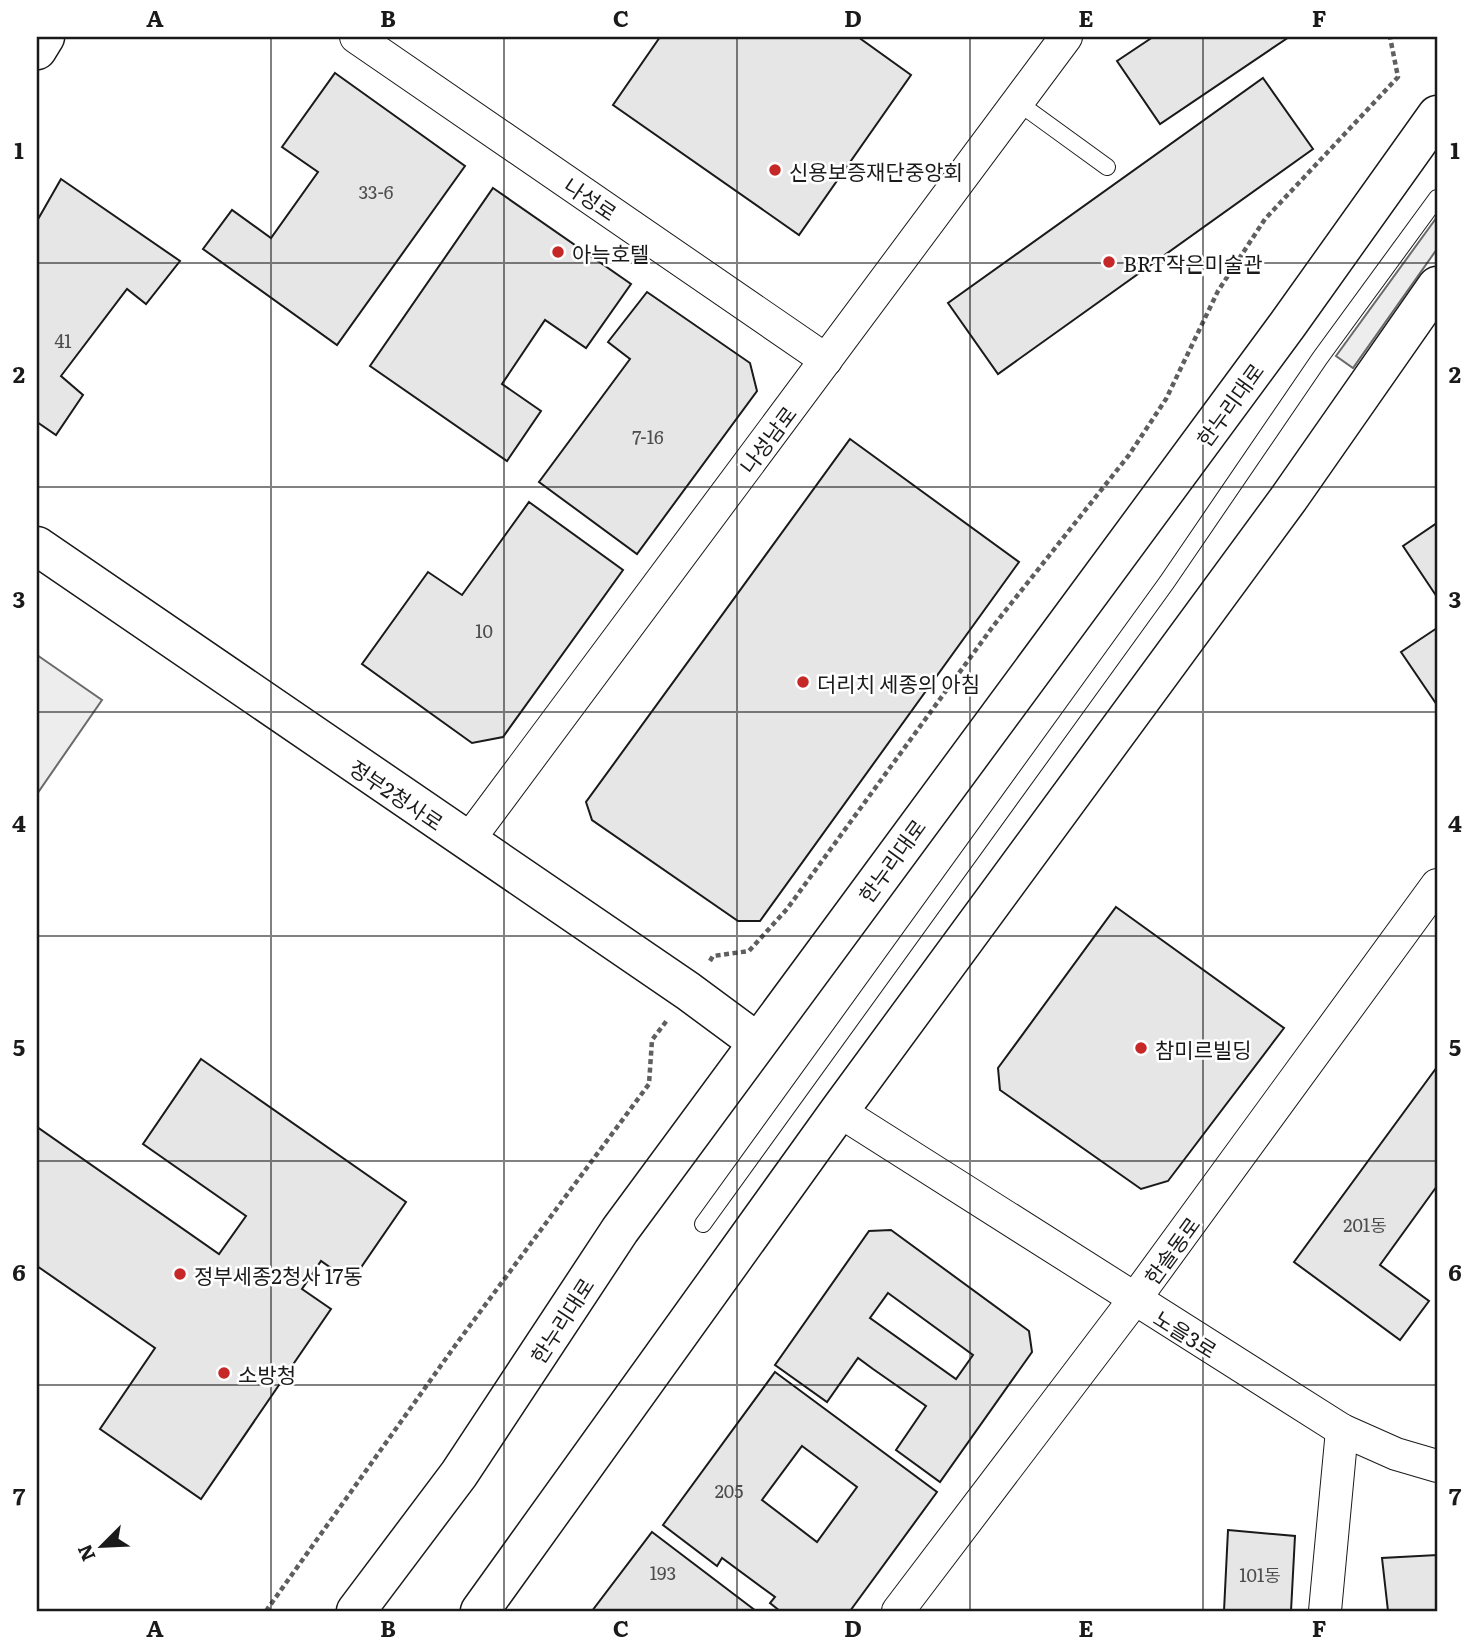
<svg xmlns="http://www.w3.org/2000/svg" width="1474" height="1648" font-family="Literata,'Noto Sans KR',serif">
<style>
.parking{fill:#ededed;stroke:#6a6a6a;stroke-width:2}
.building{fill:#e6e6e6;stroke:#1a1a1a;stroke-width:2;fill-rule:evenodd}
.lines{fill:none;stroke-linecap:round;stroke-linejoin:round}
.lane-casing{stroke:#1a1a1a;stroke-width:18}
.street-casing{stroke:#1a1a1a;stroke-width:34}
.secondary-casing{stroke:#1a1a1a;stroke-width:41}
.path{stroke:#5f5f5f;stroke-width:4.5;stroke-dasharray:5 3.5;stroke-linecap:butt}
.lane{stroke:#fff;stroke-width:16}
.street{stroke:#fff;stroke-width:32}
.secondary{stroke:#fff;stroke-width:38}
.grid{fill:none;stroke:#1a1a1a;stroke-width:2;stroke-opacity:0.55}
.poi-dot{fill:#c62828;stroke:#fff;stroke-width:2.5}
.labels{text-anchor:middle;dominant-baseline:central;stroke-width:5;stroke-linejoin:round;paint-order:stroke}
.number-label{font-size:18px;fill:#4d4d4d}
.poi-label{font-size:21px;fill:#1a1a1a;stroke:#fff;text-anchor:start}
.street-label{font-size:21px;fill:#1a1a1a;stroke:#fff}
.neatline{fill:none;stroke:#1a1a1a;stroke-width:2.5}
.grid-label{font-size:23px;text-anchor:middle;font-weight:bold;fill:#1a1a1a}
</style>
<rect width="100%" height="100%" fill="#fff"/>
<g class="parking">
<polygon points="1437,217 1437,249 1353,368 1336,356"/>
<polygon points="37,655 102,700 37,794"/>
</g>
<g class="building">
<polygon points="660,37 858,37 911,75 799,235 613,105"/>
<polygon points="1153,37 1289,37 1160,124 1117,61"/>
<polygon points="335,73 465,166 337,345 203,249 232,210 271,238 318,172 282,147"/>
<polygon points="1263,78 1313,149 998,374 948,303"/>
<polygon points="61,179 180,261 146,304 127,289 61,376 83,395 56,435 37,422 37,221"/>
<polygon points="493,188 631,284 586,348 545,320 502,384 541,411 507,461 370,366"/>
<polygon points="647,292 750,363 757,391 637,554 539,482 630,359 608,342"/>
<polygon points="850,439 1019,562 760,921 738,921 592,820 586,802"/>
<polygon points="529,502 623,570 503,737 472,743 362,664 428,572 462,595"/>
<polygon points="1437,523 1437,597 1403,546"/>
<polygon points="1437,628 1437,705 1401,652"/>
<polygon points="1116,907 1284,1028 1168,1181 1141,1189 1000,1090 998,1068"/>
<polygon points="201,1059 406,1202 351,1282 321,1261 302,1289 331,1309 201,1499 100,1429 155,1348 37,1266 37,1127 219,1254 246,1216 143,1144"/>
<polygon points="1437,1067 1437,1186 1380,1265 1429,1301 1400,1340 1294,1262"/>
<path d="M891,1230L1029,1331L1032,1352L940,1482L896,1450L926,1406L873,1369L858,1358L827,1402L775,1365L869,1231ZM888,1293L973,1355L956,1379L870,1318Z"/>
<path d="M775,1372L937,1492L850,1611H780L770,1603L775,1597L722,1558L717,1566L663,1525ZM802,1446L857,1487L817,1542L762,1500Z"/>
<polygon points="1228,1530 1295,1536 1291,1611 1224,1611"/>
<polygon points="652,1532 756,1611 592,1611"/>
<polygon points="1437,1555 1437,1611 1388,1611 1382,1558"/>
</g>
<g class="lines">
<defs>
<g id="lane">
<polyline points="1016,101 1107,167"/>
<polyline points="703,1224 1167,582 1320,358 1437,198"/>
</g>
<g id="street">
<polyline points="356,37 826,360"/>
<polyline points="467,842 1066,37"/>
<polyline points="839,1111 1342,1430 1396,1454 1437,1466"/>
<polyline points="898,1611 1134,1300 1437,885"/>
<polyline points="1325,1611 1342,1430"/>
</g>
<g id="secondary">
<polyline points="37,50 45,37"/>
<polyline points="37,546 688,991 757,1042"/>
<polyline points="356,1611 459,1474 620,1230 1288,324 1437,115"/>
<polyline points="480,1611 839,1111 1289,498 1437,286"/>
</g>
</defs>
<use href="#lane" class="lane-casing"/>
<use href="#street" class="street-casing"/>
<use href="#secondary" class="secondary-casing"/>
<g class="path">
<polyline points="710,961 713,956 749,951 787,909 994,625 1129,455 1166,399 1218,291 1265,219 1398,77 1390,37"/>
<polyline points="266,1611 457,1343 649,1084 652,1040 668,1019"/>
</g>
<use href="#lane" class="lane"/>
<use href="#street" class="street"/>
<use href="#secondary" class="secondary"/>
</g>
<path class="grid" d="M271,37V1611M504,37V1611M737,37V1611M970,37V1611M1203,37V1611M37,263H1437M37,487H1437M37,712H1437M37,936H1437M37,1161H1437M37,1385H1437"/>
<g class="poi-dot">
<circle cx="775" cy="170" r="7"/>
<circle cx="558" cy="252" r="7"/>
<circle cx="1109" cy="262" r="7"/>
<circle cx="803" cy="682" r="7"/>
<circle cx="1141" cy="1048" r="7"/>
<circle cx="180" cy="1274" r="7"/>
<circle cx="224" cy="1373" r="7"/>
</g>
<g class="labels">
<g class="number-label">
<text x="376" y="191">33-6</text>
<text x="63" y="340">41</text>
<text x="648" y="436">7-16</text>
<text x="484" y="630">10</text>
<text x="1365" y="1224">201동</text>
<text x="729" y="1490">205</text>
<text x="663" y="1572">193</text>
<text x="1260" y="1574">101동</text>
</g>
<g class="poi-label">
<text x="789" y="170">신용보증재단중앙회</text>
<text x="572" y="252">아늑호텔</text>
<text x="1123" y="262">BRT작은미술관</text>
<text x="817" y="682">더리치 세종의 아침</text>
<text x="1155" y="1048">참미르빌딩</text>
<text x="194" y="1274">정부세종2청사 17동</text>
<text x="238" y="1373">소방청</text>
</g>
<g class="street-label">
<text transform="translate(591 198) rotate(34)">나성로</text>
<text transform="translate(1229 404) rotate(-54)">한누리대로</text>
<text transform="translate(767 439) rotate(-53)">나성남로</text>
<text transform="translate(397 794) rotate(34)">정부2청사로</text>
<text transform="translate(891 860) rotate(-54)">한누리대로</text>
<text transform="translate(1171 1250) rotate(-54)">한솔동로</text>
<text transform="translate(561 1320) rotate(-57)">한누리대로</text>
<text transform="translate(1186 1333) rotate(32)">노을3로</text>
</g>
</g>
<rect width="1474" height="1648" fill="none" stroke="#ffffff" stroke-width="77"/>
<g transform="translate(102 1546) rotate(246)" stroke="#ffffff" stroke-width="5" paint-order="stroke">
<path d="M0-5L12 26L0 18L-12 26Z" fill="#1a1a1a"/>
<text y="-10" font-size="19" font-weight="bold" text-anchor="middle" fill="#1a1a1a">N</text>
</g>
<rect x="38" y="38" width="1398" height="1572" class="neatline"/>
<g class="grid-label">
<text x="155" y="27">A</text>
<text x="388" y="27">B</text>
<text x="621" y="27">C</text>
<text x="853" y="27">D</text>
<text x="1086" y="27">E</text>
<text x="1319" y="27">F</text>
<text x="19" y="159">1</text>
<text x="1455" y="159">1</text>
<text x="19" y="383">2</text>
<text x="1455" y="383">2</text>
<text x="19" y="608">3</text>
<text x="1455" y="608">3</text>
<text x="19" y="832">4</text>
<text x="1455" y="832">4</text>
<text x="19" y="1056">5</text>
<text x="1455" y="1056">5</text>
<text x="19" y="1281">6</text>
<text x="1455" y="1281">6</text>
<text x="19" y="1505">7</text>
<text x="1455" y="1505">7</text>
<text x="155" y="1637">A</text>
<text x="388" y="1637">B</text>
<text x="621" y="1637">C</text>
<text x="853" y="1637">D</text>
<text x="1086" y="1637">E</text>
<text x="1319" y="1637">F</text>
</g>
</svg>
